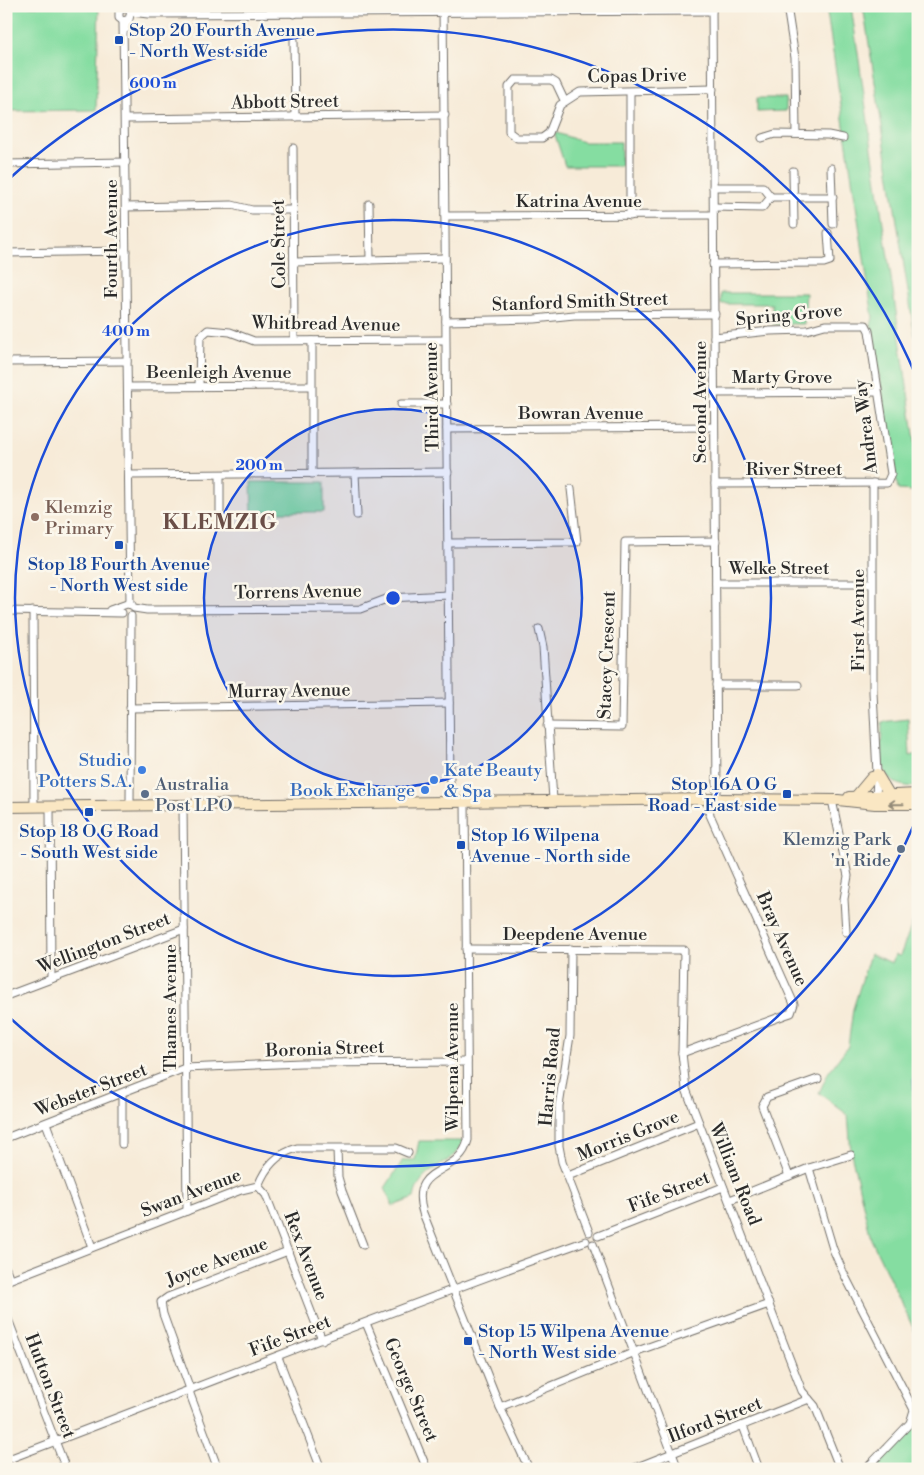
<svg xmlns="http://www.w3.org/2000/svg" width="924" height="1475" font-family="'Libre Bodoni',serif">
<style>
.green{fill:#85dda1;stroke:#588466}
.water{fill:#78beef;stroke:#52748d}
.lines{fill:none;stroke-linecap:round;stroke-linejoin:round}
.minor-casing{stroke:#726e68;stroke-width:9}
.secondary-casing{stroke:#726e68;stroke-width:12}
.minor{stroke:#fff;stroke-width:7}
.secondary{stroke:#fae7c3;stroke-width:10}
.oneway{stroke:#928977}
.ring{fill:none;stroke:#1d4ed8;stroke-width:2.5}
.transit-dot{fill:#1a4fb4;stroke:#fbf7ec;stroke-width:2}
.education-dot{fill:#8d6e63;stroke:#fbf7ec;stroke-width:2}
.shop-dot{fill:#3f7fe0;stroke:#fbf7ec;stroke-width:2}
.service-dot{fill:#5c6f8a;stroke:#fbf7ec;stroke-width:2}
.labels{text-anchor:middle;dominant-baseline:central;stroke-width:5;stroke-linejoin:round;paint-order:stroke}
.transit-label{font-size:18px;fill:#164399;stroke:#fbf7ec;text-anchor:start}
.street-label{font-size:18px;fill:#2b2b2b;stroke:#fbf7ec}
.education-label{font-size:18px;fill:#785e54;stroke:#fbf7ec;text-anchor:start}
.shop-label{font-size:18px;fill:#366cbe;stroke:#fbf7ec;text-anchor:end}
.service-label{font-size:18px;fill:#4e5e75;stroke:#fbf7ec;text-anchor:start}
.district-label{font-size:22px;font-weight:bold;letter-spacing:1px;fill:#6a4e47;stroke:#fbf7ec}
.centre{fill:#1d4ed8;stroke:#fbf7ec;stroke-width:2.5}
.ring-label{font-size:15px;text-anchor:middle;font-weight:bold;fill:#1d4ed8;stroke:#fbf7ec;stroke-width:5;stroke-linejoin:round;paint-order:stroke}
</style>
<rect width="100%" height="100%" fill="#fbf7ec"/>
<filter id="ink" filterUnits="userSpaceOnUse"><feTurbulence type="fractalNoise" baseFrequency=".02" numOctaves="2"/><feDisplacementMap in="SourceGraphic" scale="10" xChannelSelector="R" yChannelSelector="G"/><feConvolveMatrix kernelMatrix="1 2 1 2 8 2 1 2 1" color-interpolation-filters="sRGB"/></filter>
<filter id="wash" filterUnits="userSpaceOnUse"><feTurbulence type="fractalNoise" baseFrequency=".0096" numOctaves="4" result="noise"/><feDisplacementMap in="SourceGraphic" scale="20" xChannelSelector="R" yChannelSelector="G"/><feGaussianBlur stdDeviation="1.12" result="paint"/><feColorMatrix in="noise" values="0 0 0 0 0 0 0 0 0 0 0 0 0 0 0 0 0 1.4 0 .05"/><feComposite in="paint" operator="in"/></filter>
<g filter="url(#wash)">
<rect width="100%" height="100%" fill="#f7ebd8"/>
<g class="green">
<polygon points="6,6 99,6 96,110 6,111"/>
<polygon points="826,6 851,6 918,461 918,600 911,559 917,518 913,491 898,490 871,325 873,318"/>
<polygon points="863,6 918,6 918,355"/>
<polygon points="757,98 786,98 786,111 757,112"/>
<polygon points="554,132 583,142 621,142 621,166 565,166"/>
<polygon points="721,293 806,293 804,324 772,324 772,304 721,304"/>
<polygon points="251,482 324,482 324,512 252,512"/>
<path d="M908,719L910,756L918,754V787C873,787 882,756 882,722Z"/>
<polygon points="918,908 918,1338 871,1239 851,1153 848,1115 819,1093 828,1073 848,1046 853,1009 870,954 892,963 895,955 900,956"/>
<path d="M419,1141H463C453,1169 420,1164 414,1198L393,1206L385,1188L403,1160H415Z"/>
<polygon points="918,1418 918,1469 870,1469 915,1424"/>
</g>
<polygon class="water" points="918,1057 918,1174 913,1080"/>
</g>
<g filter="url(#ink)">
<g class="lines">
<defs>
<g id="minor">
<polyline points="294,6 294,14"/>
<polyline points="443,6 450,788 446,801"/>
<polyline points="712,6 717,799"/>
<polyline points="787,6 795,58 796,134"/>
<polyline points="131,12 148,14 712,11"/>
<polyline points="123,21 130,604"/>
<polyline points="126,29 131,12 127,9 122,9 119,12 119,18 123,21 129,19"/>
<polyline points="294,40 295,117"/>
<polyline points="630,92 630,216"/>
<polyline points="564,100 556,83 551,80 515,80 509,87 509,132 517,138 542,138 549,133 560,105 580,92 713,89"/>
<polyline points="126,119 445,115"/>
<polyline points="762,138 775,134 828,135 843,138"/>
<polyline points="293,148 294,340"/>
<polyline points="6,164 126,162"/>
<polyline points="831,168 833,224"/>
<polyline points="793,171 794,224"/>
<polyline points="713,187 763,187 771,197"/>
<polyline points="369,204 370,260"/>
<polyline points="126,207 232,205 252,210 293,210"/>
<polyline points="714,207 762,208 771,197 833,197"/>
<polyline points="445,216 713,215"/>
<polyline points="6,253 126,251"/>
<polyline points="295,262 445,258"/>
<polyline points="713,264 824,263 830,261 828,233"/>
<polyline points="446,321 535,319 574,315 715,314"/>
<polyline points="714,337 770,331 807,330 825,325 866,325 869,331 891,474 887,483 715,484"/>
<polyline points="312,341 312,474"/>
<polyline points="6,362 127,361"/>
<polyline points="199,386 200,337 208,330 230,332 254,341 445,340"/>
<polyline points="128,387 311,386"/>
<polyline points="715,393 878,392"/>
<polyline points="401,404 447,404"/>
<polyline points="447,429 714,427"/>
<polyline points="355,473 357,515"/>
<polyline points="129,475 448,472"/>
<polyline points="220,475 220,519"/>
<polyline points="873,483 873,692 877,774 876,800"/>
<polyline points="449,543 577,542 571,489"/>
<polyline points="716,583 872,583"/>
<polyline points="134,608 147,610 360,609 389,598 448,595"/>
<polyline points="110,610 127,604 132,605"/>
<polyline points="6,611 122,613"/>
<polyline points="33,611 34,807"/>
<polyline points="539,629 543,647 553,800"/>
<polyline points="716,685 798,685"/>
<polyline points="130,708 449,703"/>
<polyline points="547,726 622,727 625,542 716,541"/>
<polyline points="832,800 848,876 844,899 846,932"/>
<path d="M465,801L468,1140C459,1178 408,1163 423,1213L500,1407L529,1469"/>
<polyline points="130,805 131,616"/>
<polyline points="183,805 187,1211"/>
<polyline points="50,807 51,979"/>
<polyline points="466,949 684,950 682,1053 686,1089 802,1391 815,1406 840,1469"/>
<polyline points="571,949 570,1036 559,1106 559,1146 562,1162 589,1232"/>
<polyline points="6,996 184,929"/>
<polyline points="682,1053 785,1015 791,1013 794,1004 710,815 708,799"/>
<polyline points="46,1123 92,1247"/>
<polyline points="6,1138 185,1068 301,1063 467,1062"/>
<polyline points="122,1144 122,1094"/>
<polyline points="337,1149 338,1177 342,1191 363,1245"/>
<polyline points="809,1168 833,1249 844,1274 914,1410 910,1423 866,1469"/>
<polyline points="568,1176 699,1123"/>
<polyline points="789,1176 762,1106 767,1097 818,1079"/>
<polyline points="258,1186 266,1195 322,1340"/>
<polyline points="730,1200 809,1168 851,1155"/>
<polyline points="598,1236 723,1187"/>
<polyline points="593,1244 678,1469"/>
<polyline points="6,1269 10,1279"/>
<path d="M6,1281L241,1190L258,1186C266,1166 277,1154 297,1148H396L408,1153"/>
<polyline points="6,1314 66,1469"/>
<polyline points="366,1323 427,1469"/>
<polyline points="278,1357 321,1469"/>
<polyline points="500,1407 640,1350 769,1304"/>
<polyline points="743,1426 759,1469"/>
<path d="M6,1460C199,1387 391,1310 586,1241"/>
<polyline points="218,1469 190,1394 190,1389 163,1314 161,1302 168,1297 288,1251"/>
<polyline points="632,1469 809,1399"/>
</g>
<g id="secondary">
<polyline points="877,774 889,794"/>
<polyline points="857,795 872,777"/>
<polyline points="849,797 918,794"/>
<polyline points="6,807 717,799 838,800 875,804 918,804"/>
</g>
</defs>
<use href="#minor" class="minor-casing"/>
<use href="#secondary" class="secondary-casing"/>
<use href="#minor" class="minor"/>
<use href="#secondary" class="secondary"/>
</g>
<defs><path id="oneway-shaft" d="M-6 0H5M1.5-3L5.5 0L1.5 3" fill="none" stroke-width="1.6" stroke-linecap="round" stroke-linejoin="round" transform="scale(1.25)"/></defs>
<use class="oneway" href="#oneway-shaft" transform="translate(896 804) rotate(-179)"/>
</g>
<circle cx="393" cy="598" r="189" fill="#1d4ed8" fill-opacity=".12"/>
<g class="ring">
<circle cx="393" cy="598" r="189"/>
<circle cx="393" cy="598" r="378"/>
<path d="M916 820A568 568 0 0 1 9 1017M9 179A568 568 0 0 1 916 376"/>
</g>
<g class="transit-dot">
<rect x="114" y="35" width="10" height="10" rx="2.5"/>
<rect x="114" y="540" width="10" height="10" rx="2.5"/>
<rect x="782" y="789" width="10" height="10" rx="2.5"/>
<rect x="84" y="807" width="10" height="10" rx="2.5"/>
<rect x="456" y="840" width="10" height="10" rx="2.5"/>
<rect x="463" y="1336" width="10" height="10" rx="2.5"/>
</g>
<circle class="education-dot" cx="35" cy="517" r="5"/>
<g class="shop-dot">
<circle cx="142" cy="770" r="5"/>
<circle cx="434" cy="780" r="5"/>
<circle cx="425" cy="790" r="5"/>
</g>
<g class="service-dot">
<circle cx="145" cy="794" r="5"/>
<circle cx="901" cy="849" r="5"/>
</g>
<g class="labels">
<g class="transit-label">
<text x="129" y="30">Stop 20 Fourth Avenue<tspan x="129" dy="21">- North West side</tspan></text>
<text x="119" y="564" text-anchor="middle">Stop 18 Fourth Avenue<tspan x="119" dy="21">- North West side</tspan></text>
<text x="777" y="784" text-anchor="end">Stop 16A O G<tspan x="777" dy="21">Road - East side</tspan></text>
<text x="89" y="831" text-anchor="middle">Stop 18 O G Road<tspan x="89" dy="21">- South West side</tspan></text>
<text x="471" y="835">Stop 16 Wilpena<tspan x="471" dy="21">Avenue - North side</tspan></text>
<text x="478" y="1331">Stop 15 Wilpena Avenue<tspan x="478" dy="21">- North West side</tspan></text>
</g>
<g class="street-label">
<text transform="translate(637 76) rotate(-1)">Copas Drive</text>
<text transform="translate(285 102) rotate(-1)">Abbott Street</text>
<text x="579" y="201">Katrina Avenue</text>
<text transform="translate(111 239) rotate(-90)">Fourth Avenue</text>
<text transform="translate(279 244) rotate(-91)">Cole Street</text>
<text transform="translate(580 302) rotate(-2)">Stanford Smith Street</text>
<text transform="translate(789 315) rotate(-5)">Spring Grove</text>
<text transform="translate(326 324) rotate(1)">Whitbread Avenue</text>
<text x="219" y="372">Beenleigh Avenue</text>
<text x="782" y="377">Marty Grove</text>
<text transform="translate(432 397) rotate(-91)">Third Avenue</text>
<text transform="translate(700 402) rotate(-90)">Second Avenue</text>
<text x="581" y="413">Bowran Avenue</text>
<text transform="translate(866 427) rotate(-97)">Andrea Way</text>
<text x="794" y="469">River Street</text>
<text x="779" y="568">Welke Street</text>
<text transform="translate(298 592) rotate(-1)">Torrens Avenue</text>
<text transform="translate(858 620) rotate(-90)">First Avenue</text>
<text transform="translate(607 655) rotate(-88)">Stacey Crescent</text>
<text transform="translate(289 691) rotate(-1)">Murray Avenue</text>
<text x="575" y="934">Deepdene Avenue</text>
<text transform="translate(782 939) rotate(66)">Bray Avenue</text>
<text transform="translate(104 943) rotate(-21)">Wellington Street</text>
<text transform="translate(170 1008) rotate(-90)">Thames Avenue</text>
<text transform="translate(325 1049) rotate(-2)">Boronia Street</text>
<text transform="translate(452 1067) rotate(-90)">Wilpena Avenue</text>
<text transform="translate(550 1077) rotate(-85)">Harris Road</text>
<text transform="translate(91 1090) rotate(-21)">Webster Street</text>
<text transform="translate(628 1136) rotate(-22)">Morris Grove</text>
<text transform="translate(735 1174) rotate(68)">William Road</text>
<text transform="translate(669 1192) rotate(-21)">Fife Street</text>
<text transform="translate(191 1193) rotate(-21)">Swan Avenue</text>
<text transform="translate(306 1256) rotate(69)">Rex Avenue</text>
<text transform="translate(217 1262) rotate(-21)">Joyce Avenue</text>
<text transform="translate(290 1336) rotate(-21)">Fife Street</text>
<text transform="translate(50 1386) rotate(69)">Hutton Street</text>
<text transform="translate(411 1390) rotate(67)">George Street</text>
<text transform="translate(715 1420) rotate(-21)">Ilford Street</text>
</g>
<g class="education-label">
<text x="45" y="507">Klemzig<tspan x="45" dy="21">Primary</tspan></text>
</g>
<g class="shop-label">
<text x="132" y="760">Studio<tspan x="132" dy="21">Potters S.A.</tspan></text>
<text x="444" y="770" text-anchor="start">Kate Beauty<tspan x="444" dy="21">&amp; Spa</tspan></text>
<text x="415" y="790">Book Exchange</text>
</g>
<g class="service-label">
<text x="155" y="784">Australia<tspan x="155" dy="21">Post LPO</tspan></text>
<text x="891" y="839" text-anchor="end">Klemzig Park<tspan x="891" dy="21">'n' Ride</tspan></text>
</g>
<g class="district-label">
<text x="220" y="522">KLEMZIG</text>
</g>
</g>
<circle cx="393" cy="598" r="8" class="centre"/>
<g class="ring-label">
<text x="153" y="88">600 m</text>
<text x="126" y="336">400 m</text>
<text x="259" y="470">200 m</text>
</g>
<rect width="924" height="1475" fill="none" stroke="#fbf7ec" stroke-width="25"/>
</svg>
